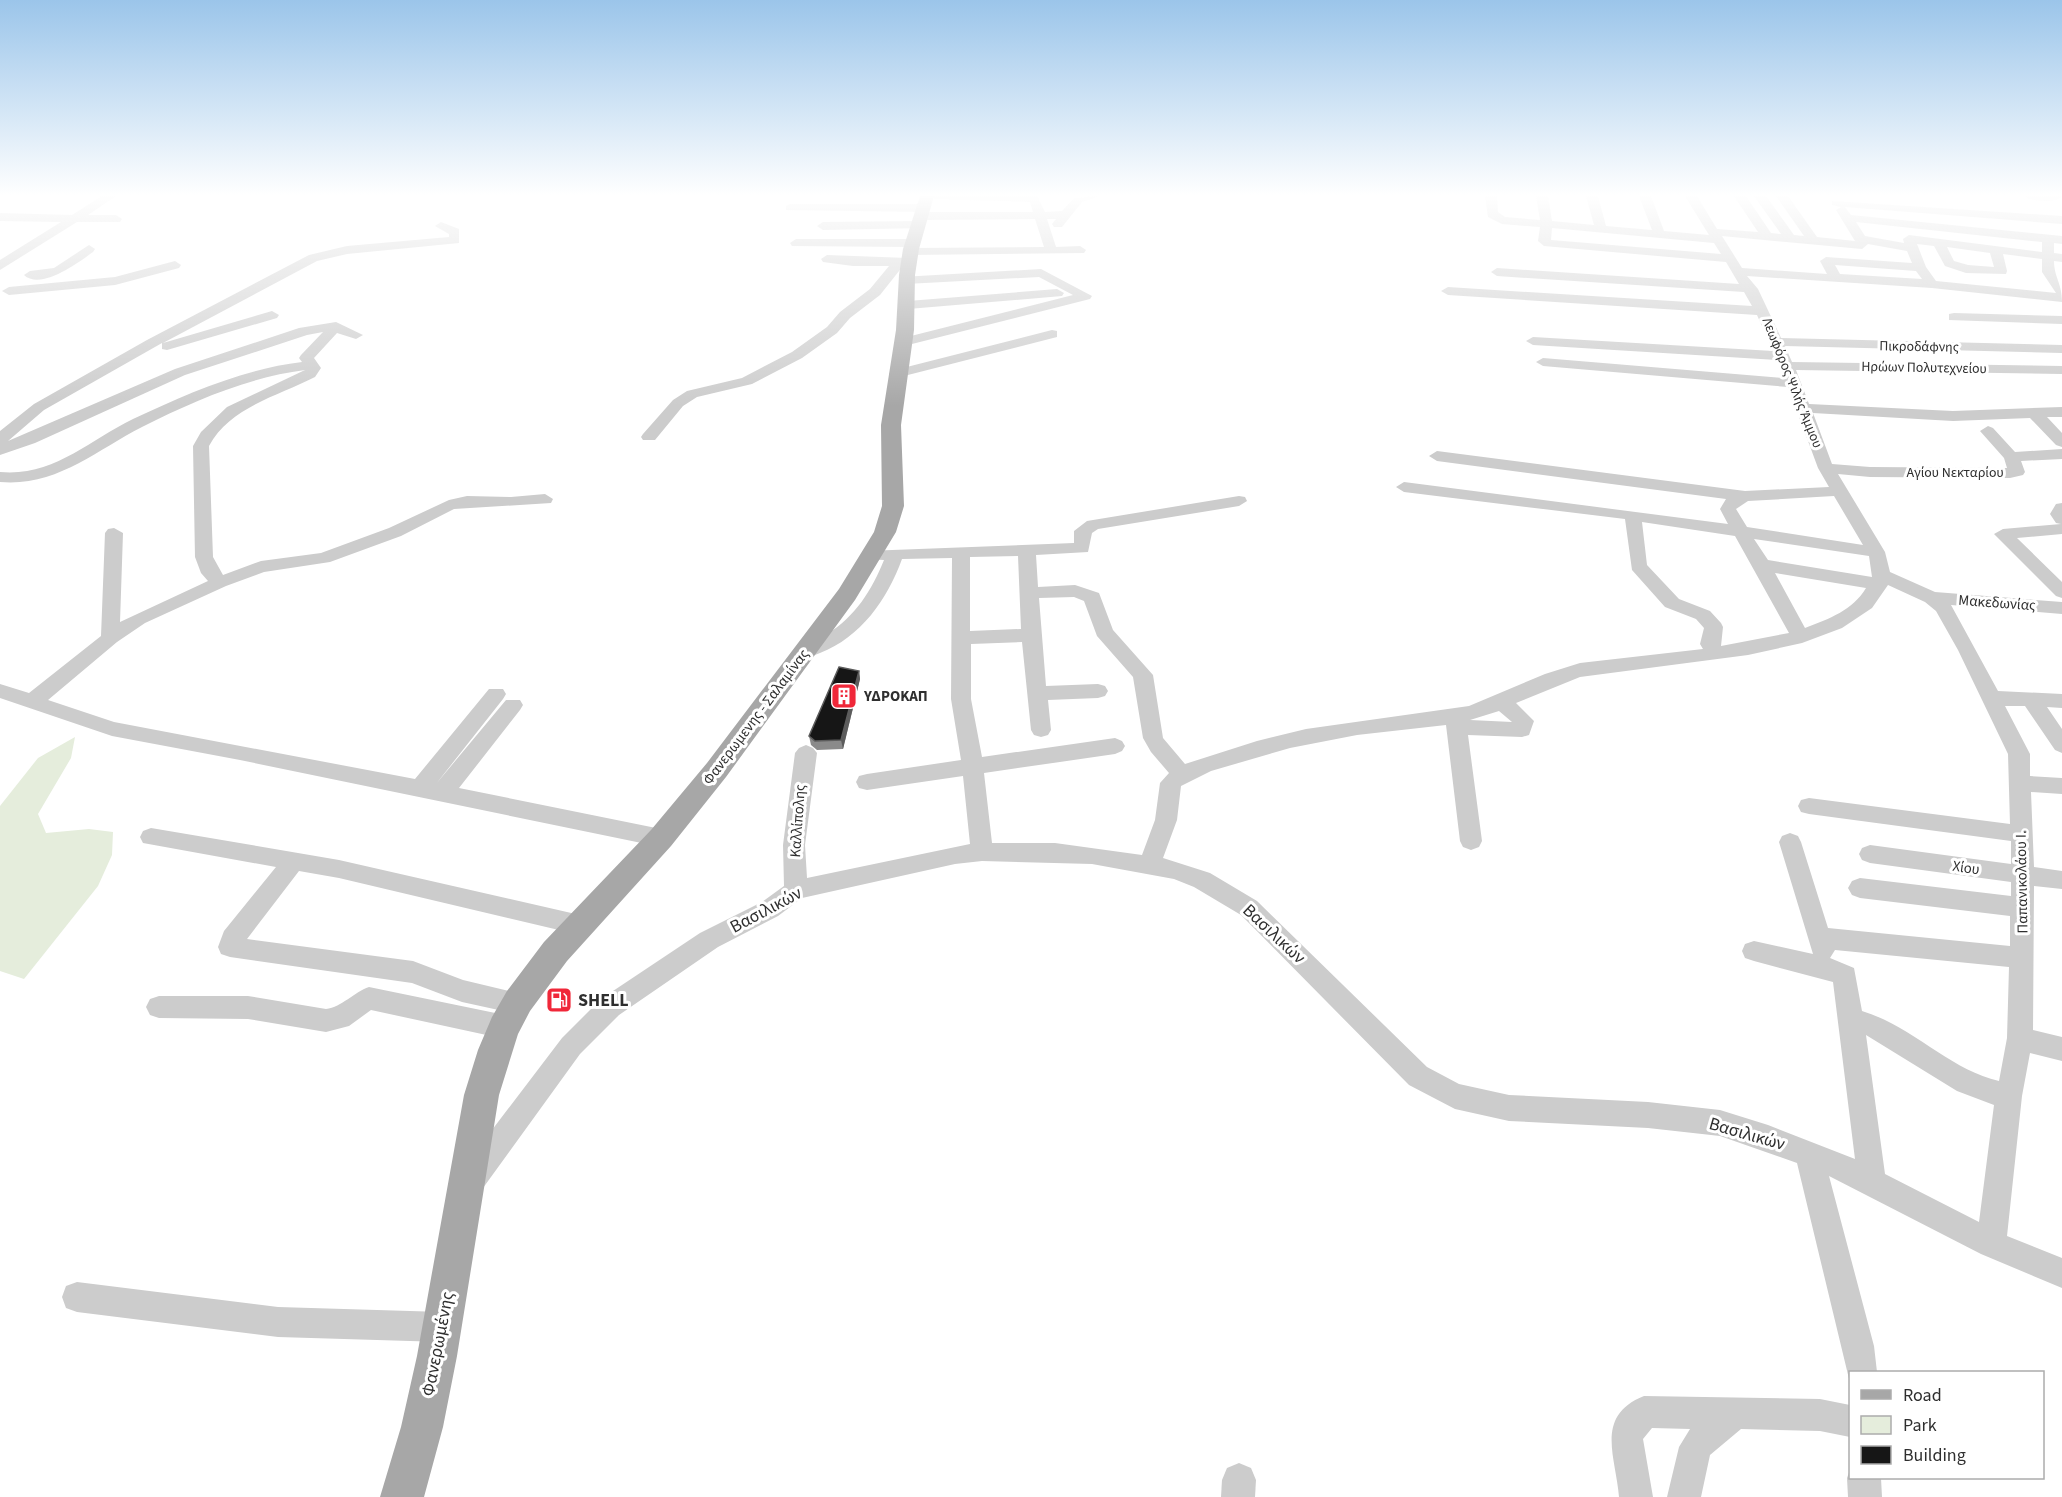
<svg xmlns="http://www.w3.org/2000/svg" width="2062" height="1497" font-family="'Source Sans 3',sans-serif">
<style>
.green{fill:#e5eddc}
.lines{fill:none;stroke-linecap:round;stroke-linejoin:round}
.minor{fill:#ccc;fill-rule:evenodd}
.major{fill:#a7a7a7;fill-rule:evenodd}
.wall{fill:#8a8a8a}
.shaded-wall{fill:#5c5c5c}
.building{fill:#161616;stroke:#5c5c5c;stroke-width:1.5}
.labels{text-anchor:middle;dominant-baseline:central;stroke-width:6;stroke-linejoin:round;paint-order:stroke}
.far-street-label{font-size:14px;fill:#2f2f2f;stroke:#fff}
.street-label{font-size:15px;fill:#2f2f2f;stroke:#fff}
.poi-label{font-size:15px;font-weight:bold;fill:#2f2f2f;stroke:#fff;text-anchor:start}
.near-street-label{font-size:18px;fill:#2f2f2f;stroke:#fff}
.near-poi-label{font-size:18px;font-weight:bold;fill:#2f2f2f;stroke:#fff;text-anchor:start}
</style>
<rect width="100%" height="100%" fill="#fff"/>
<polygon class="green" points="75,737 71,758 38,814 46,833 89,829 113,832 112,855 98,886 24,979 0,971 0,806 38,758"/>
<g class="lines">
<g class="minor">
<polygon points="102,196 116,196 88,215 116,215 122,219 120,222 77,222 0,270 0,260 61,222 0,221 0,213 72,215"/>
<polygon points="930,196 1037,196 1045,212 1062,211 1074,198 1100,196 1082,202 1062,227 1054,227 1052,224 1056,219 1047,219 1056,247 1080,246 1086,250 1084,253 907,255 905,252 911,248 1044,247 1035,219 922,220 916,216 922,212 1033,212 1030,202 936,199"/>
<path d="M1485,196H1497L1498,212L1505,217L1540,220L1536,196H1548L1552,221L1594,225L1586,196H1598L1606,226L1652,230L1639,196H1651L1664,231L1709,235L1685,196H1697L1717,229L1758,232L1734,196H1746L1771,233L1781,234L1754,196H1766L1794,235L1804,236L1776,196H1788L1817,237L1855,241L1836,210L1841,207L1832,205V201L2062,216V224L1845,207L1851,215L2062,236V244L2054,243V253L2062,254V262L2054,261C2054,277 2062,283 2062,302L1932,288L1747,276L1758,289L1781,338L2062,345V353L1785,346L1792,362L2062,366V374L1796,370L1809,404L1953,411L2062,407V417H2047L2062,433V447L2056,445L2030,418L1953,421L1813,413L1832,464L1870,467L2007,468L2004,458L1980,431L1988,426L1993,428L2015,452L2062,449V459L2021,461L2025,472L2023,475L2010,478L1870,477L1838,474L1885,552L1890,572L1935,592L2062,602V614L1951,605L1998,691L2062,694V708L2047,707L2062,729V753L2055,750L2025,706H2005L2030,754V776L2062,778V794L2031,792L2034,867L2062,871V889L2034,886L2033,1030L2062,1037V1061L2030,1053L2022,1096L2007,1236L2062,1258V1288L1981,1254L1829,1176L1874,1346L1877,1372H1850V1383L1797,1163L1720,1136L1648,1128L1509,1121L1455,1109L1409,1085L1241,915L1194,887L1174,879L1092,864L982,861L955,864L802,898L778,916L718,947L619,1015L580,1054L483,1188L473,1192L463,1188L459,1178L463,1168L562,1038L601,999L700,933L762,902L784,886L783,845L795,753L799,748L806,745L813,748L817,753L805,845L807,878L970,844L963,776L867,790L859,788L856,782L859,776L867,774L961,760L951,699L952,558L902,559C887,600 861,637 820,653C812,656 806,659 797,657L794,652C800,643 817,639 827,634C855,617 872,590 884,560L866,559L863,555L866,551L1074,543V531L1087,521L1239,496L1245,497L1247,501L1239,506L1098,529L1092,533L1088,552L1036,555L1038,587L1075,585L1099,593L1113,630L1153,675L1163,738L1185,764L1257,741L1306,729L1469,706L1545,674L1580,663L1703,649L1700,644L1704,628L1696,619L1665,607L1632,570L1625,519L1404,492L1396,487L1404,482L1728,524L1720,509L1726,499L1437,461L1429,456L1437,451L1745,491L1829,487L1818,468L1788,387L1543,366L1536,362L1543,358L1784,378L1777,360L1533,345L1526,341L1533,337L1773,351L1757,315L1448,295L1441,291L1448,287L1752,306L1744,292L1497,276L1491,272L1497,268L1739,284L1726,262L1544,246L1538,241L1540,227L1502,224L1488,217ZM1856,222L2042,242V252L1909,235L1903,239L1904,243L1865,236ZM1552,228L1714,243L1721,254L1551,240ZM1722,236L1862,249L1868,244L1907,251L1912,263L1826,257L1820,261L1827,274L1742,268ZM1917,244L1934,246L1945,266L1966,273L2006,274L2007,271L2003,254L2042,259V272L2056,293L1936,281L1926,267ZM1947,247L1990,253L1994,267L1968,265L1954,261ZM1835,265L1916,271L1922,279L1840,274ZM1834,496L1863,545L1747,527L1736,509L1748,501ZM1642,522L1735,536L1789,633L1721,646L1723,627L1721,623L1710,611L1679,599L1647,565ZM1754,539L1869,556L1872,577L1768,560ZM1018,556L1021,629L970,631V557ZM1775,573L1866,588C1853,610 1829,619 1805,628ZM1888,585L1925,602L1936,611L1958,650L2008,754L2010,824L1809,798L1801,800L1798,806L1801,812L1809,814L2011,841V864L1870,845L1862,848L1859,854L1862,860L1870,863L2011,882V896L1860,878L1852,881L1848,888L1852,895L1860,898L2010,916V946L1828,928L1801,842L1798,836L1790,833L1782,836L1779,842L1813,954L1754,941L1745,944L1742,951L1745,958L1754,961L1833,982L1855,1159L1768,1125L1720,1110L1648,1102L1509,1095L1459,1084L1427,1067L1257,901L1210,873L1163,858L1177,820L1181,786L1211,771L1290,748L1357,735L1446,725L1460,841L1463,847L1471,850L1479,847L1482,841L1468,735L1522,737L1529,735L1534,721L1516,703L1580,677L1748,655L1802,643L1842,628L1872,608ZM1074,597L1084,601L1097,636L1133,677L1143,738L1151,752L1169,773L1160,783L1155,820L1142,855L1055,843H992L984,773L1115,754L1122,751L1125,746L1122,741L1115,738L982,757L971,699V644L1022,642L1031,730L1034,735L1041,737L1048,735L1051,730L1048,700L1098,698L1105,696L1108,691L1105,686L1098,684L1046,686L1039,598ZM1499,711L1512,722L1470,720ZM1835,950L2009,967L2007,1038L1999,1081C1950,1070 1912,1026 1862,1011L1854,968L1830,958ZM1866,1035L1957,1091L1994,1105L1979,1222L1885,1174Z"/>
<path d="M2024,196H2061L2062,197C2054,203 2033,202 2024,196Z"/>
<polygon points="790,204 924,204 930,208 924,212 786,210 786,206"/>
<polygon points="919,221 925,225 923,228 823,230 817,226 823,222"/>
<path d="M441,222L459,229V243L347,254L317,261L163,343L272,311L279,315L277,318L167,350L162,349V343L44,410L8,441L175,369L299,328L336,322L363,335L356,339L337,333L314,358L321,368L315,377C278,396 230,407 209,446L213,557L223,575L261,561L321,553L389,528L449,500L467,496L511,497L545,494L553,499L551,503L454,509L401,536L330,562L264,572L226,586L145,623L117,642L48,700L114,722L415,779L489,689H503L506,694L503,699L436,784L506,700H520L523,705L520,710L459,788L661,829L669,832L672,838L669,844L661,847L240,760L112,736L0,698V684L29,693L101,636L105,533L108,529L114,528L123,533L120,622L208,581L201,573L195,557L193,446L201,432L227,407L305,370C249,377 193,401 142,427C95,451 56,487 0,482V472C53,477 88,441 133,419C186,394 243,369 302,362L299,358L301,355L323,332L307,335L185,375L35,443L0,455V431L34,404L147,340L309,255L347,246L449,237V234L435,226Z"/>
<polygon points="796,239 913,239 919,243 913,247 792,246 790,243"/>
<path d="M89,245L95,249L93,252C79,262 41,291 24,275L30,271L54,268Z"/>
<polygon points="827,255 908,258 914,262 903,266 880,295 850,318 837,333 802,358 752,384 697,397 683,406 655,440 643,440 641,437 643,434 673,400 687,391 742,378 792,352 827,327 840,312 870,289 889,266 853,266 823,262 821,259"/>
<polygon points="175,261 181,265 179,268 115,285 9,295 2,291 9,287 115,277"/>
<polygon points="1041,269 1092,296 1090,299 904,346 897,342 899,339 1073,295 1039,277 906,284 901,283 901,277"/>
<polygon points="1057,289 1064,293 1062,296 908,309 901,305 908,301"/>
<polygon points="1954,313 2062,316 2062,324 1949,320 1949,314"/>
<polygon points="1052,330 1057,331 1057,337 896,378 889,374 891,371"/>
<polygon points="2062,503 2062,534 2017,538 2062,582 2062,598 2056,596 1994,534 2003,529 2061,524 2056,523 2050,514 2056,504"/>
<polygon points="151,828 339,860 580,915 588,918 592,925 588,932 580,935 339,878 299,871 247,939 413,961 463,980 526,995 530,1003 526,1011 517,1014 462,1002 412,983 230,957 221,954 218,947 224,931 276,867 143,843 140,837 143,831"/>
<path d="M369,987L505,1015L514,1019L518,1027L514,1035L505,1039L371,1010L349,1026L326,1032L248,1019L159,1018L150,1015L146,1007L150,999L159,996H248L326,1009C342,1007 354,992 369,987Z"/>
<polygon points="77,1282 278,1307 443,1312 454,1316 458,1327 454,1338 443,1342 278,1337 77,1312 66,1308 62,1297 66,1286"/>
<path d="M1644,1396L1820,1399L1850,1405V1437L1820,1431L1741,1429L1710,1455L1701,1497H1667L1679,1447L1690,1429L1652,1428L1643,1439L1653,1497H1619C1616,1457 1594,1416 1644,1396Z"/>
<polygon points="1239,1463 1251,1468 1256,1480 1255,1497 1221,1497 1222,1480 1227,1468"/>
<polygon points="1850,1470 1850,1478 1881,1478 1882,1497 1848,1497 1847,1478"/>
</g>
<polygon class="major" points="920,196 934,196 919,249 915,275 914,330 901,425 904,506 896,532 855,600 726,777 671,846 567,961 530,1011 518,1034 499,1095 457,1356 443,1427 424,1497 380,1497 401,1427 417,1356 464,1095 478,1050 492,1017 507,991 544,942 651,830 707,763 839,589 874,532 882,506 881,425 896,330 899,275 903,249"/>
</g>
<polygon class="wall" points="859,671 860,679 843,749 817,750 811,745 809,736"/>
<polygon class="shaded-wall" points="859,671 860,679 843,749 841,740"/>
<polygon class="building" points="839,667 859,671 841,740 815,741 809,736"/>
<linearGradient id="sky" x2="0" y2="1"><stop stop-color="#9bc5ea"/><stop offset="0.48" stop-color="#fff"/><stop offset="1" stop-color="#fff" stop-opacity="0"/></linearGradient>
<rect width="2062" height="406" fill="url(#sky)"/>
<defs>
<symbol id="building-square" viewBox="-11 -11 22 22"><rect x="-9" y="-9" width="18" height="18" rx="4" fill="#f02739" stroke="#fff"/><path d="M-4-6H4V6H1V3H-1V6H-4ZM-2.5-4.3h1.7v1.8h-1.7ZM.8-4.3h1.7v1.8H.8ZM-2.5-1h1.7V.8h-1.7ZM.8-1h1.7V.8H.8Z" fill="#fff"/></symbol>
<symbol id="fuel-square" viewBox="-11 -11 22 22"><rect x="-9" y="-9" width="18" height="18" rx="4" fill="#f02739" stroke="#fff"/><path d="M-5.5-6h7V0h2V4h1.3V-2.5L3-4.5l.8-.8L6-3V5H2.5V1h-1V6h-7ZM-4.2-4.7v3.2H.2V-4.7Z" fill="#fff"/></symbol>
</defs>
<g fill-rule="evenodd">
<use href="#building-square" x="829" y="681" width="30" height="30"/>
<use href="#fuel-square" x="544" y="985" width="30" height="30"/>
</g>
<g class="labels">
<g class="far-street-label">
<text transform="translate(1919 347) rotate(1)">Πικροδάφνης</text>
<text transform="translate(1924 368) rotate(1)">Ηρώων Πολυτεχνείου</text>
<text transform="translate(1792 383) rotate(68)">Λεωφόρος Ψιλής Άμμου</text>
<text x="1955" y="473">Αγίου Νεκταρίου</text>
</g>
<g class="street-label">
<text transform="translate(1997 603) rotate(4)">Μακεδωνίας</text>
<text transform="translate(756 717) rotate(-53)">Φανερωμενης - Σαλαμίνας</text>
<text transform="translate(798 821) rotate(-86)">Καλλίπολης</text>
<text transform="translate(1966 868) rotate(8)">Χίου</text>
<text transform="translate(2022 882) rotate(-91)">Παπανικολάου Ι.</text>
</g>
<g class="poi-label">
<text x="864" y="696">ΥΔΡΟΚΑΠ</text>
</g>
<g class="near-street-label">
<text transform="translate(766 910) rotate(-28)">Βασιλικών</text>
<text transform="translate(1274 934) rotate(43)">Βασιλικών</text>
<text transform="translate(1747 1134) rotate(16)">Βασιλικών</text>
<text transform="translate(438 1344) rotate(-79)">Φανερωμένης</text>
</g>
<g class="near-poi-label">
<text x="578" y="1000">SHELL</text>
</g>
</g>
<rect x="1849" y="1371" width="195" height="108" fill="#ffffff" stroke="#acacac" stroke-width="1.5"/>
<rect x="1861" y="1390" width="30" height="9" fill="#a7a7a7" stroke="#acacac" stroke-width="1.5"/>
<text x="1903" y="1401" font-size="18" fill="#2f2f2f">Road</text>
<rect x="1861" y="1416" width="30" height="18" fill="#e5eddc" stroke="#acacac" stroke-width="1.5"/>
<text x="1903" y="1431" font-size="18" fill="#2f2f2f">Park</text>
<rect x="1861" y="1446" width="30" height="18" fill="#161616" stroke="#acacac" stroke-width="1.5"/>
<text x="1903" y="1461" font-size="18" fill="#2f2f2f">Building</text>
</svg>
